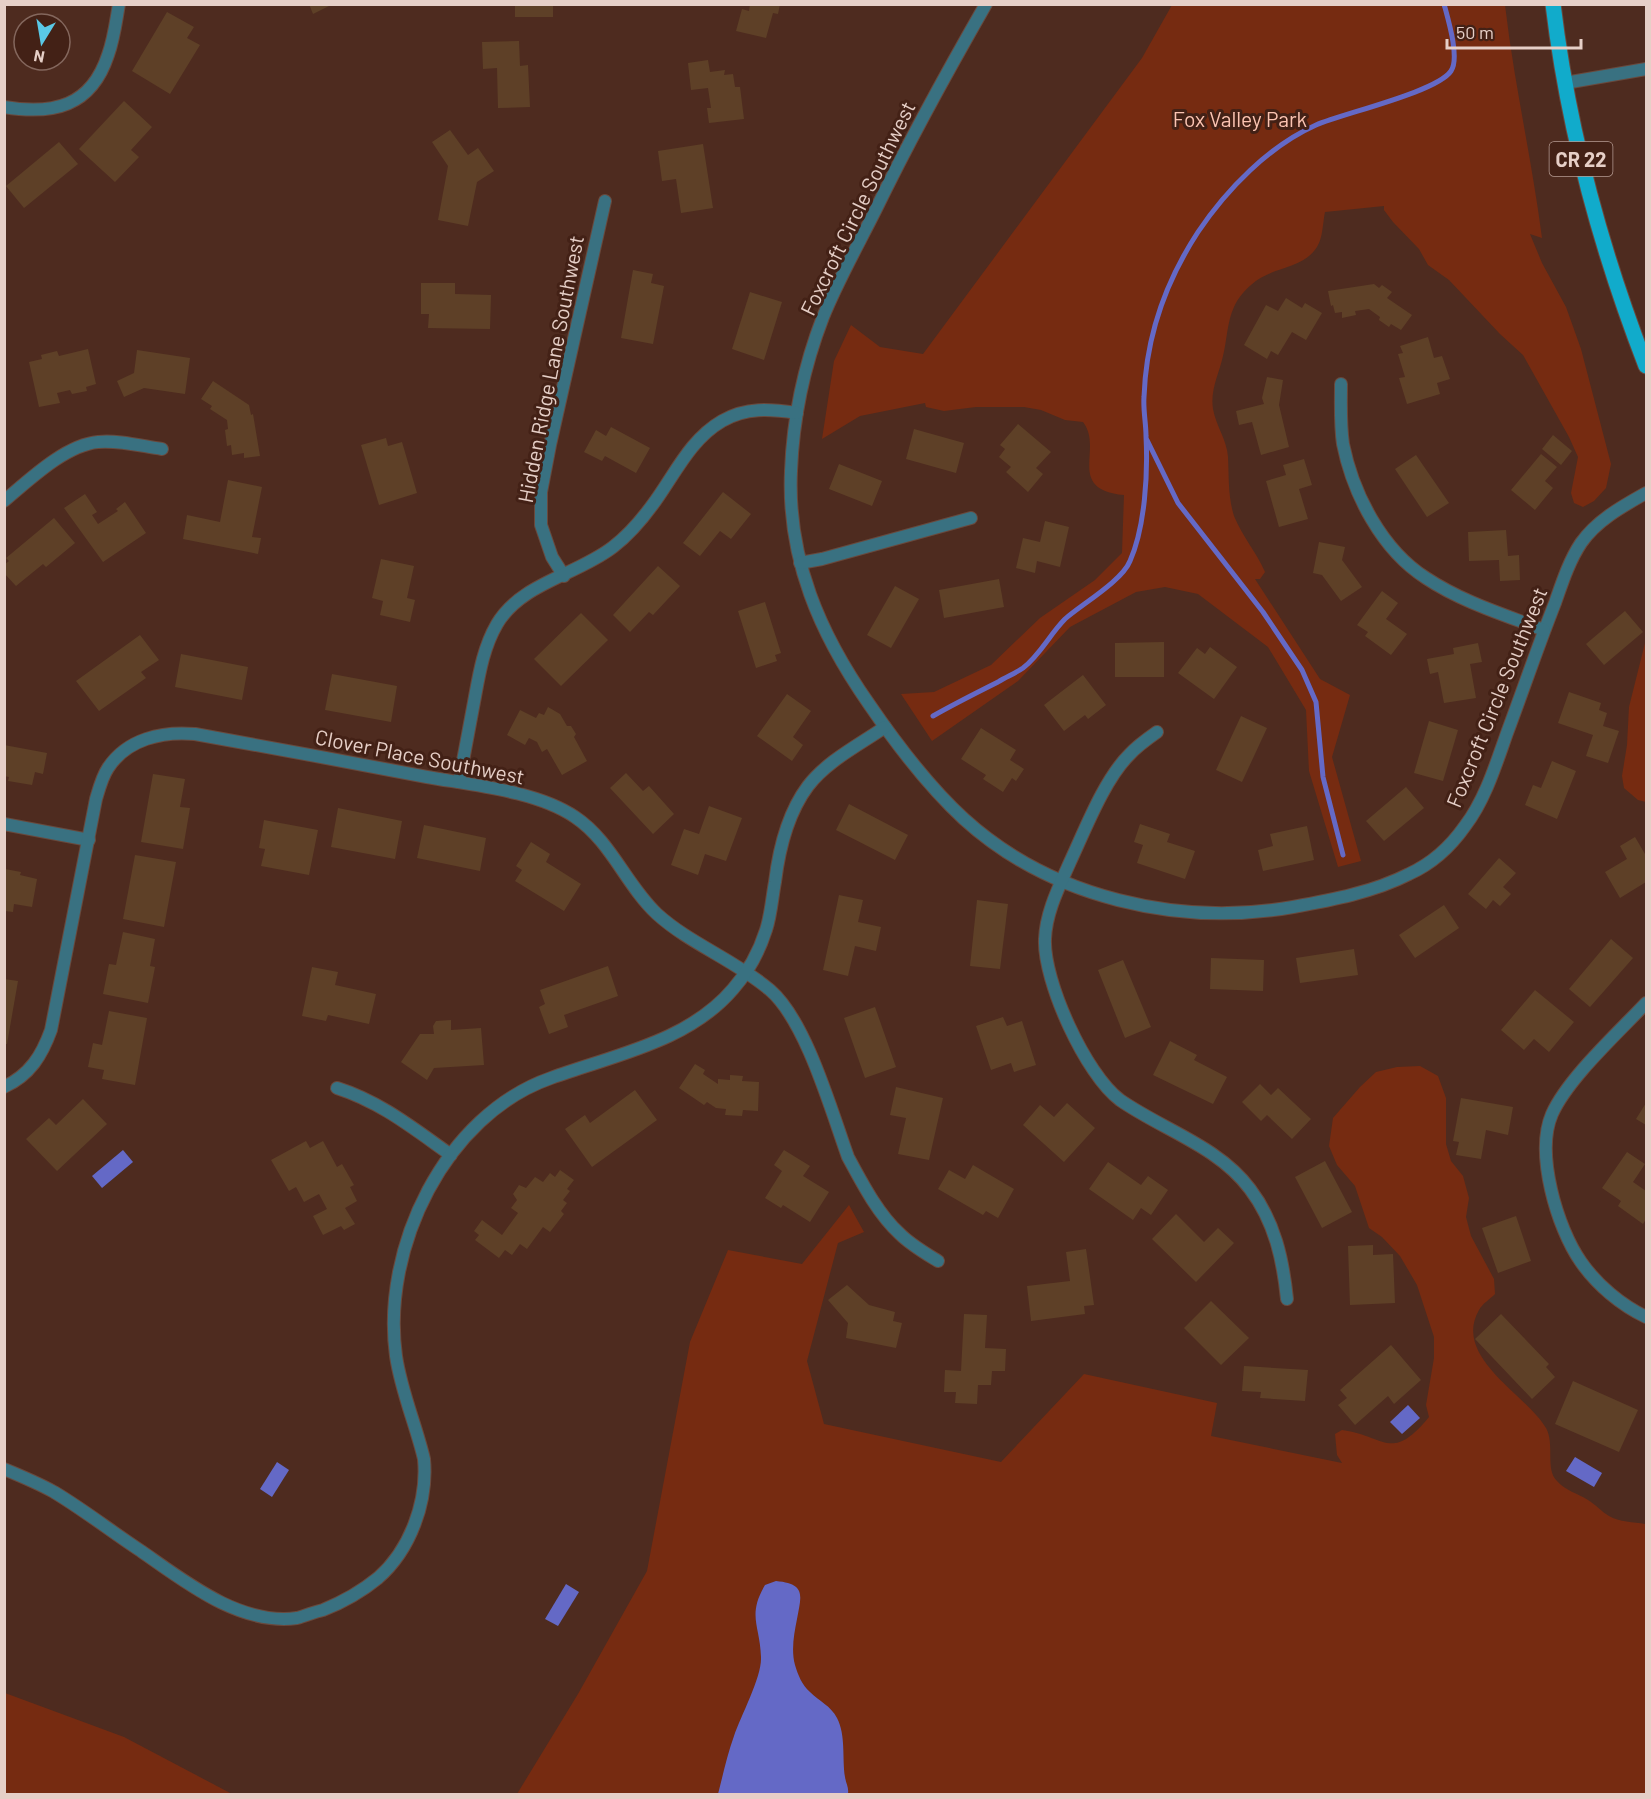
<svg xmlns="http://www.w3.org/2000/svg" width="1651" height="1799" font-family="Barlow,sans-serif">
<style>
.green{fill:#762b11}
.water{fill:#6469c6}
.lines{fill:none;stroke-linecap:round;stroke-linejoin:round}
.stream{stroke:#6469c6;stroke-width:5}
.building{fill:#5e4027}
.minor-casing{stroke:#69493d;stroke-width:14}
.primary-casing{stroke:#69493d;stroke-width:17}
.minor{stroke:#397181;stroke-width:12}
.primary{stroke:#11abcb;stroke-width:15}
.labels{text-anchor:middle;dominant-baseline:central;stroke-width:6;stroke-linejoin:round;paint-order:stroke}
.shield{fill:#432116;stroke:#b59b92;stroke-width:1.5}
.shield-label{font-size:20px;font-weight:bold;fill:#e6cfc7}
.park-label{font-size:21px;fill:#fcc4b2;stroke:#432116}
.street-label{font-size:21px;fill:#e6cfc7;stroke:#432116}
</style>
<rect width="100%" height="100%" fill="#4e2b1f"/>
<g class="green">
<path d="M1172,5H1505C1514,83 1532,160 1542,238L1530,234L1542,263L1566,307L1581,349L1611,464L1606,488L1594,501L1583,507L1574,503L1571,493L1578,457L1569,437L1523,355L1500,334L1449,280L1428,265L1419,249L1393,222L1384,210V206L1325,212C1323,221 1323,234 1319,243C1307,270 1272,265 1251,285C1244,291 1238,298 1234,307C1227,322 1227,340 1223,356C1219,374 1210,390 1213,409C1216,426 1227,440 1228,457C1229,477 1228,497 1234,516C1242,536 1257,553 1265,572L1260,579H1255L1320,679L1350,695L1332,757L1361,861L1338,867L1309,771L1306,710L1268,647L1198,594L1165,587L1136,592L1070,627L1018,681L932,741L901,694L934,692L991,665L1040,618L1095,580L1122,553L1124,495C1065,489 1104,449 1083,422L1065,420L1041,410L1024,407H976L944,411L926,407L925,403L860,416L822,439L834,361L851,325L880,347L923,354L1142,58Z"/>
<polygon points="1646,639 1646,802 1638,800 1624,788 1622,776 1627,745 1629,707"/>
<path d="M1420,1066L1438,1076L1446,1098V1144L1451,1161L1463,1176L1469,1198L1466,1217L1471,1236L1494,1279L1495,1294C1490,1299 1482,1304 1479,1310C1452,1357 1526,1394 1546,1428C1555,1444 1545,1469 1557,1481C1566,1491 1577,1493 1588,1500C1595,1504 1602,1512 1609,1516C1619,1522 1634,1522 1645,1524V1505L1646,1500V1794H517L578,1694L647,1571L690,1342L728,1250L802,1264L849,1205L864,1232L838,1243L807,1361L824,1424L1001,1462L1084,1374L1217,1403L1211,1436L1342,1463L1337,1455L1335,1434L1342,1430C1386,1436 1391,1463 1429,1417L1426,1405L1434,1358V1337L1417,1285L1400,1256L1382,1237L1369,1228L1355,1186L1337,1165L1329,1146L1333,1118L1360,1087L1376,1072L1397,1067Z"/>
<polygon points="5,1693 124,1737 232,1794 5,1794"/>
</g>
<g class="water">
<polygon points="123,1150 133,1162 102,1188 92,1176"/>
<polygon points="1408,1405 1420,1418 1402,1434 1390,1422"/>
<polygon points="1575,1457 1602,1473 1594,1487 1566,1471"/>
<polygon points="277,1462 289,1470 272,1497 260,1489"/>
<path d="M776,1581C807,1584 801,1596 797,1619C794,1634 791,1650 795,1665C798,1675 802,1685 810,1692C819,1701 831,1706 837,1718C846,1735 842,1758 845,1777C846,1784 849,1787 848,1794H718C723,1775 727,1755 734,1736C741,1715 762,1677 761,1657C760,1625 747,1616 765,1585Z"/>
<polygon points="566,1584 579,1592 558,1626 545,1619"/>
</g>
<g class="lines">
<g class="stream">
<polyline points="1147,440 1178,503 1263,612 1302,670 1316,702 1323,777 1343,855"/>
<path d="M933,716C954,704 976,693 998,682C1006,677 1016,673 1023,668C1040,655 1050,634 1065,619C1082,604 1122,581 1130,561C1145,527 1148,474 1146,436C1146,423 1143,410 1144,397C1146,338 1166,281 1198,232C1227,189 1269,146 1316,125C1344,113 1437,92 1451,71C1460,58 1448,19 1444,4"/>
</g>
</g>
<g class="building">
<polygon points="309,4 333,4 313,14"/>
<rect x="515" y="4" width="38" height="13"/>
<polygon points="750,4 780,4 778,14 773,13 766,38 736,31 742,9 749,11"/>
<polygon points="167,12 194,27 187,38 200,45 170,94 132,71"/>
<polygon points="519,41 520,66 528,65 530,107 498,108 497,68 483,69 482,42"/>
<polygon points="708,60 710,72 725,70 724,75 733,74 735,87 740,87 744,119 709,123 707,108 711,108 708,88 691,90 688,63"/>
<polygon points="124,101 152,127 131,150 139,157 115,182 79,149"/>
<polygon points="450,130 468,155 478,148 494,171 477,182 468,226 438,220 448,166 432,142"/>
<polygon points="59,142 78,164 24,208 6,186"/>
<polygon points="703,144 713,208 681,213 676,179 662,181 658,151"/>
<polygon points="633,270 653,274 651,283 664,286 653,344 621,338"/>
<polygon points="421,283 455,283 455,294 491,295 490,329 428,328 429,314 421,314"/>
<polygon points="1374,284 1379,288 1382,285 1392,292 1387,298 1412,315 1401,330 1391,324 1389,327 1379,320 1380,317 1369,309 1355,311 1356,315 1342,318 1342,312 1335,313 1333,305 1331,306 1328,291"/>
<polygon points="750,292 782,302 764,360 732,349"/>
<polygon points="1286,298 1302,308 1305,303 1322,313 1306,340 1292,332 1278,355 1271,351 1267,359 1244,345 1266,305 1278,311"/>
<polygon points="1428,337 1434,358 1442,356 1450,379 1437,383 1440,394 1407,404 1399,378 1405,377 1398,354 1403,353 1400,346"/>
<polygon points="88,349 96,384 86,387 87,391 72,394 70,390 57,393 60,403 39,407 29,362 42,359 41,355 57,351 59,356"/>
<polygon points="137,350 190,358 185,394 144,388 124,397 117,381 134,373"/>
<polygon points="1267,377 1283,380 1279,405 1289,447 1261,455 1252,422 1239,425 1236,411 1264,404 1262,398"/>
<polygon points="213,381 249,405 251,415 253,414 260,456 244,458 244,453 232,455 231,445 227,446 225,430 228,429 227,420 210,409 212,406 201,399"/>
<polygon points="1018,424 1051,452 1036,468 1043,474 1028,492 1006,472 1011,467 999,457 1005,449 1000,445"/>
<polygon points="611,427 650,448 636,473 605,456 602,461 584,452 596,430 606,436"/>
<polygon points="914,429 964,443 956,473 906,459"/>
<polygon points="1553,435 1572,451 1561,465 1542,449"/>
<polygon points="386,438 388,446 402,442 417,493 379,505 361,445"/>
<polygon points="1541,454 1557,467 1545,481 1553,488 1535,510 1511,490"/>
<polygon points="1416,455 1449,503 1427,517 1395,469"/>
<polygon points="1304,459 1312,485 1299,489 1308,519 1279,527 1266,481 1286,475 1283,465"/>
<polygon points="839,464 882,481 872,506 829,489"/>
<polygon points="228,480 262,487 252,537 261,538 258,554 183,539 187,515 220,522"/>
<polygon points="723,492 751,514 731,539 720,531 700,556 683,543"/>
<polygon points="85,494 97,512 92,515 98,524 118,511 116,509 125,502 146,533 103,562 64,508"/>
<polygon points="54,518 75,543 46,567 43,564 16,586 4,573 4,565 9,561 6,558"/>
<polygon points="1045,521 1069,527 1060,567 1037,561 1035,573 1016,568 1023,538 1040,542"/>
<polygon points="1506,530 1508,556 1519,555 1520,580 1500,581 1499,560 1469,561 1468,532"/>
<polygon points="1319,542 1345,547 1342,560 1362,587 1341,601 1322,575 1313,573"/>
<polygon points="381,559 414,566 407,598 415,600 410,622 380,615 383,601 372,598"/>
<polygon points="658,566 680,586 653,615 649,612 630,632 613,615"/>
<polygon points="999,579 1004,607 944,618 939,590"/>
<polygon points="895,586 919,599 891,648 867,635"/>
<polygon points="1382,591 1398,603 1386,619 1407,634 1391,655 1365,636 1368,632 1357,625"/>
<polygon points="765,602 781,653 775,655 777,661 756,668 738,611"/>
<polygon points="1625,611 1643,632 1604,665 1586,644"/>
<polygon points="581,613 608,640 561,686 534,659"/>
<polygon points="140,635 159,660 141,672 146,678 99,711 76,681"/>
<polygon points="1164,642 1164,677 1115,677 1115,643"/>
<polygon points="1478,643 1482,662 1470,664 1476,698 1444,703 1438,672 1430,674 1427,659 1454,654 1453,648"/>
<polygon points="1210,647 1237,667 1214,699 1178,673 1197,648 1205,654"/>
<polygon points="181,654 248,667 242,700 175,687"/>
<polygon points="332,674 397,686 391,722 325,710"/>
<polygon points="1083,675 1106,705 1088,719 1085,715 1064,731 1044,705"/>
<polygon points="1569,692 1601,703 1599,710 1607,713 1603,726 1619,731 1608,763 1586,756 1593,735 1558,723"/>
<polygon points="787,694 811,711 793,737 803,745 792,761 757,736"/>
<polygon points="548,707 560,714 567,726 571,726 576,734 574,737 587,761 562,775 547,749 542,752 537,742 529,738 525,745 507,735 520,710 536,718 539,713 544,715"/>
<polygon points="1241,716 1267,728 1242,782 1216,770"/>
<polygon points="1429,721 1458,730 1443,781 1414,773"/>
<polygon points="981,728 1016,750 1010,760 1024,769 1016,781 1012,778 1003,792 983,779 986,775 961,759"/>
<polygon points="4,745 47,753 43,774 35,772 32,785 8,781 9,777 4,776"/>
<polygon points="1552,761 1576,771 1557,819 1525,805 1533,785 1541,788"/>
<polygon points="626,773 643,791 649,786 674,814 653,834 610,788"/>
<polygon points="153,774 185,779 180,807 190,808 183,849 141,842"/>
<polygon points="1406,787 1424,808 1384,841 1366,821"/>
<polygon points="849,804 908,835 895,860 836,830"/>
<polygon points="709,806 742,818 726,861 705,854 698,875 671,865 684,829 699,834"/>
<polygon points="338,808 402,821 395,859 331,847"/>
<polygon points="264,820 318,830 309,875 261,866 265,849 259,848"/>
<polygon points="1140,824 1170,834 1167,842 1195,851 1185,879 1137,863 1143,845 1134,842"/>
<polygon points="424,825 486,838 480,871 417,858"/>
<polygon points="1307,826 1314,860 1263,871 1258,850 1273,846 1270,834"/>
<polygon points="1635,837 1645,854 1646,853 1646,882 1620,898 1605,872 1627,859 1620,846"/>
<polygon points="531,842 550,854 546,862 581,884 564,911 515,881 522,870 516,866"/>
<polygon points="135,855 176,862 164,927 123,919"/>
<polygon points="1499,858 1516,873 1503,887 1511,894 1500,906 1493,900 1486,909 1468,894"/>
<polygon points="5,869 21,872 20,875 37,879 32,907 14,904 13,912 5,911"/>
<polygon points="839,895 863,900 858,922 881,927 876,951 855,946 848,976 823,970"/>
<polygon points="977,900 1008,904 1000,969 970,966"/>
<polygon points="1444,905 1459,928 1415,958 1399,935"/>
<polygon points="123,932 155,939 150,966 155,967 148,1003 103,994 109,964 116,965"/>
<polygon points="1611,939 1633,958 1590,1007 1569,989"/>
<polygon points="1354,949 1358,975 1300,983 1296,958"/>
<polygon points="1211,958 1264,960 1263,991 1210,989"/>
<polygon points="1123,960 1151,1027 1125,1038 1098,970"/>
<polygon points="608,966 618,996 564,1015 568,1027 549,1034 539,1007 545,1004 540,990"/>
<polygon points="312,967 338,972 335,985 376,994 369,1024 328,1015 326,1021 302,1016"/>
<polygon points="4,979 18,981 7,1044 4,1044"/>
<polygon points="1535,990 1574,1022 1549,1052 1534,1039 1524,1050 1501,1030"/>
<polygon points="875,1007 896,1067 865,1078 844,1018"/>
<polygon points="109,1011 147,1018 135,1085 102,1079 104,1070 88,1067 93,1043 102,1045"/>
<polygon points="1003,1017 1007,1026 1022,1021 1036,1065 1014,1072 1011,1063 991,1070 976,1026"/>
<polygon points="451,1020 451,1030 481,1028 484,1065 434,1068 427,1080 401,1062 420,1034 434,1034 433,1026 436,1021"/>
<polygon points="1170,1041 1197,1055 1194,1060 1227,1077 1213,1104 1153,1075"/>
<polygon points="695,1064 705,1070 703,1074 718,1084 718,1079 730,1080 730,1075 743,1076 742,1081 759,1082 758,1111 743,1110 742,1116 725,1115 726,1109 716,1108 707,1102 704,1105 679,1088"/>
<polygon points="1260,1084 1271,1095 1278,1088 1311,1119 1292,1139 1267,1115 1261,1121 1242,1102"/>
<polygon points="896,1087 943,1098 929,1160 898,1154 906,1118 890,1115"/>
<polygon points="635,1090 657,1120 592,1167 565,1129 585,1115 590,1123"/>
<polygon points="1461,1098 1513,1107 1508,1135 1486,1130 1481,1159 1456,1155 1459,1142 1453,1141"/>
<polygon points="83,1099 107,1124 57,1171 26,1139 49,1118 56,1125"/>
<polygon points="1067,1103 1095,1128 1064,1162 1023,1125 1040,1105 1054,1117"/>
<polygon points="1646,1103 1646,1125 1636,1119"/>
<polygon points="306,1141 310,1148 323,1141 337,1167 342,1164 354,1185 350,1187 357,1201 345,1208 355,1224 344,1230 341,1226 323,1235 313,1216 327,1209 319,1194 304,1202 296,1187 289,1191 271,1160"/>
<polygon points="784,1150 810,1166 803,1176 829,1192 810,1222 783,1205 781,1208 765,1198 782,1171 774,1165"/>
<polygon points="1627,1152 1645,1164 1633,1182 1646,1191 1646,1219 1643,1224 1618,1206 1621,1201 1602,1188"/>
<polygon points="1325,1161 1352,1212 1322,1228 1295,1177"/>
<polygon points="1108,1162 1141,1185 1148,1176 1168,1190 1151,1215 1141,1208 1133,1220 1089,1189"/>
<polygon points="973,1165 1014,1189 998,1218 986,1211 983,1215 938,1189 949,1170 965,1179"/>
<polygon points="560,1170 574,1180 567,1189 570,1191 563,1200 567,1203 561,1211 564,1214 550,1232 543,1227 527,1249 520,1244 512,1255 505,1250 499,1258 475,1240 479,1235 474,1231 482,1220 502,1235 518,1213 511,1208 517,1200 513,1194 519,1185 526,1188 535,1177 543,1182 550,1173 555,1177"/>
<polygon points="1176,1214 1204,1242 1218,1228 1234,1243 1196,1282 1152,1239"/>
<polygon points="1516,1216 1531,1261 1498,1273 1482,1228"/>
<polygon points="1373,1245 1373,1255 1393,1254 1395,1303 1350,1305 1348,1246"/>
<polygon points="1086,1249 1094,1305 1084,1306 1085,1314 1031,1321 1027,1286 1070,1281 1066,1252"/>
<polygon points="847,1285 869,1305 895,1312 893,1321 902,1323 896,1348 846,1338 848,1323 828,1300"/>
<polygon points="1211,1301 1249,1338 1221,1365 1184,1328"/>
<polygon points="964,1314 987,1315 985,1348 1006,1349 1005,1371 992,1371 991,1385 978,1385 977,1404 955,1403 956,1392 944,1392 945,1370 961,1371"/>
<polygon points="1501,1314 1549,1364 1546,1367 1555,1377 1532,1399 1475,1339"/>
<polygon points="1391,1345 1421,1380 1394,1404 1388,1396 1355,1425 1338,1405 1347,1398 1340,1390"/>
<polygon points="1244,1366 1308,1370 1305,1401 1260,1398 1261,1392 1242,1391"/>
<polygon points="1573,1381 1638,1410 1619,1452 1555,1424"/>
</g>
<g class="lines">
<defs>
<g id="minor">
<path d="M986,4C947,72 910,139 876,209C858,245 838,280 823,317C804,366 793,419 791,471C787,559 820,634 869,704C897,745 927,785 964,819C1051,898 1179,927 1293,907C1332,900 1374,892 1409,874C1431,864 1451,846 1465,826C1485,800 1496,764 1507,733C1523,690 1538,646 1555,603C1562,583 1569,561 1581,543C1597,520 1623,506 1646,493"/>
<polyline points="1565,83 1646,69"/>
<path d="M4,107C53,115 91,107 108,55C114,39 116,21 119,4"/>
<path d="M1341,384C1341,404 1340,424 1343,444C1353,494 1382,550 1426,578C1462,602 1505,615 1544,630"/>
<path d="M4,501C29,480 65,445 98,442C119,440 141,446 162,449"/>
<polyline points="800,563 822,559 971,518"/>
<polyline points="564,576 552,557 541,525 541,492 550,445 605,201"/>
<path d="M1157,732C1147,739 1137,746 1129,755C1104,780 1085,830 1070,862C1059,887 1046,912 1045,939C1043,981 1086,1075 1120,1100C1163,1130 1218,1146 1250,1189C1275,1222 1283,1260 1287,1299"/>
<path d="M459,782C464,756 469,729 474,702C479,675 483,648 497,624C521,583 577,575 613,547C630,534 644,517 656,500C676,472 691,439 722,421C746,407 770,409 797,413"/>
<polyline points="4,824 89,840"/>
<path d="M1646,1003C1619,1032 1568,1078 1552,1114C1535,1153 1557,1228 1581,1262C1597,1285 1621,1305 1646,1317"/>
<path d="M4,1087C30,1075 42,1055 51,1030L96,799C99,789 102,777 108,768C127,739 162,731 195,734C272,748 350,762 427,777C472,785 537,791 575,817C611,841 626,885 657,914C690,944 735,960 770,990C806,1021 831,1110 848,1157C862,1183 878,1214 900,1234C911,1245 925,1253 938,1261"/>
<path d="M337,1088C381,1102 414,1129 451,1155"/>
<path d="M4,1469C21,1476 38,1483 54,1492C84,1510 112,1532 141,1551C184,1581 240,1626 297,1618C305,1616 314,1612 323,1610C343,1602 361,1592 378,1578C410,1550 428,1502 424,1459C416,1425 401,1391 396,1356C381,1248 445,1115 551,1078C614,1055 688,1042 733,989C748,972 759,952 766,930C771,915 772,898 775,882C779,849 787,814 808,786C827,761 859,745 885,727"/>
</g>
<path id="primary" d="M1553,4C1568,129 1601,250 1646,366"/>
</defs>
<use href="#minor" class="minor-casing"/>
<use href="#primary" class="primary-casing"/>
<use href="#minor" class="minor"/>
<use href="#primary" class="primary"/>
</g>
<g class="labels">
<rect class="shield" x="1549.5" y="142" width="63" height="34" rx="4.5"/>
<g class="shield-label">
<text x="1581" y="159">CR 22</text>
</g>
<g class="park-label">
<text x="1240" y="118">Fox Valley Park</text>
</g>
<g class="street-label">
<text transform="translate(857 208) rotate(-64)">Foxcroft Circle Southwest</text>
<text transform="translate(550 369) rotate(-79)">Hidden Ridge Lane Southwest</text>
<text transform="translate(1496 697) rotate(-68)">Foxcroft Circle Southwest</text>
<text transform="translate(420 756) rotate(11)">Clover Place Southwest</text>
</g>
</g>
<rect width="1651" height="1799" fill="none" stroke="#e6cfc7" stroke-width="12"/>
<g transform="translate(42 42) rotate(191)"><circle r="28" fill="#432116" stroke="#84675d" stroke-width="1.5"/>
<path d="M0-4.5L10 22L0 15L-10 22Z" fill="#5ac8e6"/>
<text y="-9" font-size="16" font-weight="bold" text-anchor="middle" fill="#e6cfc7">N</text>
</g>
<path d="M1447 39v9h134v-9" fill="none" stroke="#e6cfc7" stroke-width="3"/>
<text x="1456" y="39" font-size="18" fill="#e6cfc7" stroke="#432116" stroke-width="4.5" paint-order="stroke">50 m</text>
</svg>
